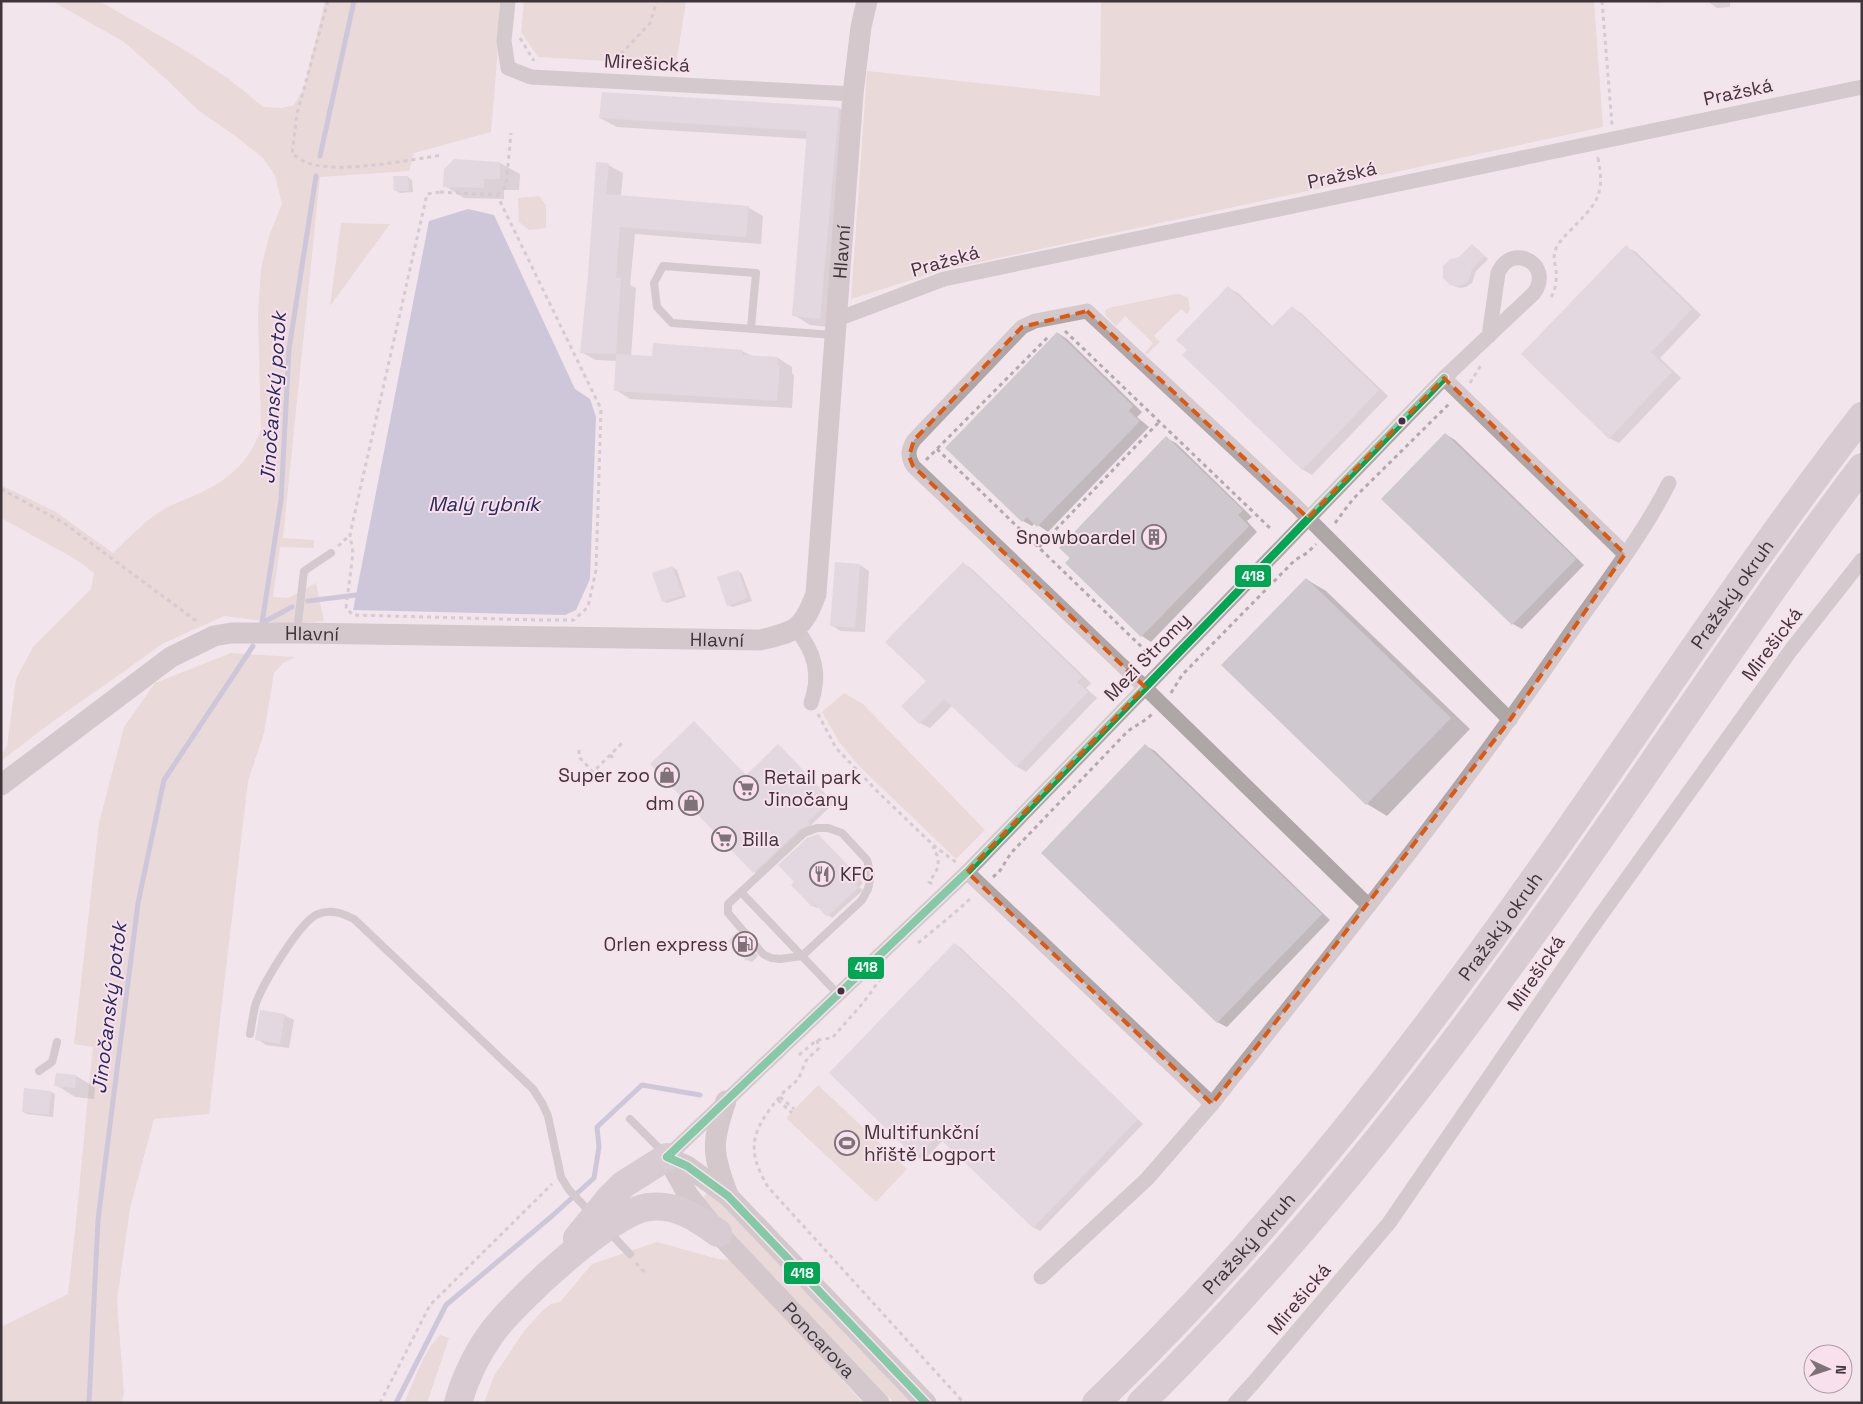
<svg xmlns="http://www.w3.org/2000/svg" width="1863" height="1404" font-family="'Space Grotesk',sans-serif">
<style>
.green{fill:#dec9c2}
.water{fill:#a3a3c1}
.shadow{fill:#0003}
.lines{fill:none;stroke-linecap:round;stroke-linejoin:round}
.stream{stroke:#a3a3c1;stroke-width:5}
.building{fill:#d0c8cf}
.path{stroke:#b3aaae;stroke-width:3;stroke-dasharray:4 4;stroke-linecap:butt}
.lane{stroke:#afa6a7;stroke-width:8}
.street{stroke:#afa6a7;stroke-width:15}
.secondary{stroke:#b0a5a6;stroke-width:21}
.highway{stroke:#b8acb0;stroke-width:28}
.bus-1-casing{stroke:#f8e0ec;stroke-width:11}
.bus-1{stroke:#00a651;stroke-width:8}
.marked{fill:none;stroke:#e0570e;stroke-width:4;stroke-dasharray:10 6;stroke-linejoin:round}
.bus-dot{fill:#3e3439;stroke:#f8e0ec;stroke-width:2}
.labels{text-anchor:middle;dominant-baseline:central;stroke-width:4;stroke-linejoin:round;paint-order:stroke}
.street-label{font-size:19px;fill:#3e3439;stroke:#f8e0ec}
.poi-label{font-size:19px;fill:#3e3439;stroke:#f8e0ec;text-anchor:end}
.water-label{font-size:20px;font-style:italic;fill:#27285c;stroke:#f8e0ec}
.line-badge{stroke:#f8e0ec;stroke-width:2}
.badge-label{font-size:14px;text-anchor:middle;font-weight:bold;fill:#fff}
</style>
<rect width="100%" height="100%" fill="#f2e6ec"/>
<g class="green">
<path d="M52,1H99L183,49L229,79L263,107L282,108L294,105L304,88L325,1H502L491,132L414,153L409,171L320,177L283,538L314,540V548L280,547L273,597L288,598L316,583L324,621L288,624L224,616L164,643L52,722L1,761V755L7,746L16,679L33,647L91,589L94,573L77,560L1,518V485L56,512L113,553C129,538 145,520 163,510C174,503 187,499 198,494C230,479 249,462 261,429L258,315L261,268L269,236L282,204L275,175L263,158L238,138L198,110L165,78L124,42Z"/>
<polygon points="524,1 686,1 676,65 538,57 521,32"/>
<polygon points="1101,1 1594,1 1603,127 943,270 851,299 867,71 1100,96"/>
<polygon points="539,196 546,205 546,228 529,230 519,222 518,198"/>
<polygon points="341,223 390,224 330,306"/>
<polygon points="1176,294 1180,294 1188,298 1190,310 1187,314 1181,309 1154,336 1160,342 1147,354 1145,353 1153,343 1125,316 1116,326 1106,316 1105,311 1108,308"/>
<path d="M231,653L295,657L283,663L274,673L264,733L248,781L209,1114L154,1119L130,1208L117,1301L124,1394L121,1403H1V1327L68,1294C78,1212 84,1130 93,1047L74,1044L99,823L124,727L155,683Z"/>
<polygon points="844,693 863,704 985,830 956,859 860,767 840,743 822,712"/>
<polygon points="818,1085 907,1169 876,1202 786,1118"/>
<polygon points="708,1193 711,1193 912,1403 894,1403 704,1203 703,1197"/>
<polygon points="657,1242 718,1259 732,1260 863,1403 484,1403 494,1376 525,1330 543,1310 551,1304 560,1302 592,1264"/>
<path d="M440,1335L449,1338L427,1403H404C414,1382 424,1350 440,1335Z"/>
</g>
<polygon class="water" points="468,209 494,215 575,389 590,399 596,417 590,579 576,610 565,615 353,610 429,221"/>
<g class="shadow">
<polygon points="1653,1 1676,1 1656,3"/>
<polygon points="1707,1 1730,1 1730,7 1717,8"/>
<polygon points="603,94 839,108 856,118 836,328 810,325 794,315 808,139 617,127 600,118"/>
<polygon points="454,160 500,163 520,174 519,190 504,190 504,199 464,198 445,186"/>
<polygon points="608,165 623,173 621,197 749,208 763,216 761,244 635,234 630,285 636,288 631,356 653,358 742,351 752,356 778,358 792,367 792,373 794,375 792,408 630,399 616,390 617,361 596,360 581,352"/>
<polygon points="408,177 412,180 413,192 400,193 395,190"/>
<polygon points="1472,245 1488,259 1476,271 1472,283 1466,287 1460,288 1454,286 1450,283 1460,258"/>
<polygon points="1626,247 1636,252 1701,315 1660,358 1681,378 1619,443 1609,438"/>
<polygon points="1228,288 1238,293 1273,327 1292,307 1301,313 1388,396 1312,475 1302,469 1189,350"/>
<polygon points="1058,333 1067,339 1142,412 1137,417 1149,427 1048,532 1035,523 1032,526 1023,521"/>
<polygon points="1445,434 1455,440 1584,565 1522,629 1513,624"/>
<polygon points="1166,438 1176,443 1252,517 1247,521 1257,532 1151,642 1142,636 1066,563"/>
<polygon points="963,563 972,569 1091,683 1086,688 1097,698 1026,772 1016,766 953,705 930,728 920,723 927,681"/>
<polygon points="860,565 869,571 865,632 841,631 831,625"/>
<polygon points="672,567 677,570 686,597 667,603 663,601"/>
<polygon points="738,571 742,574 752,601 733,607 728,605"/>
<polygon points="1306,579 1326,591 1470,729 1387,816 1367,804 1223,665"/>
<polygon points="694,723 747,776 778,746 782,748 834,803 811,825 813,827 758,874 754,872"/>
<polygon points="1146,746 1155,751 1330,920 1227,1027 1217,1022"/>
<polygon points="819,836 863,883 859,887 863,890 832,918 819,907 817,908 813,906 793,885"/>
<polygon points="737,934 741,936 758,956 752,962 747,960"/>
<polygon points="955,944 961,948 1143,1124 1040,1231 1033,1227 943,1140 924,1161 917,1157"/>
<polygon points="284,1015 294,1020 289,1048 266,1045 257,1039"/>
<polygon points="76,1076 95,1087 94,1099 75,1097 56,1085"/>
<polygon points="51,1092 55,1094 53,1117 27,1114 23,1112"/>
</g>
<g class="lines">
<g class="stream">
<polyline points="320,156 354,1"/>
<polyline points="308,601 356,595"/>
<polyline points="262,623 281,500 289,349 316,176"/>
<polyline points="262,623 292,607"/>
<polyline points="89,1403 98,1220 138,903 164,780 253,646"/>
<polyline points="396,1403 446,1305 552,1216 594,1178 599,1147 597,1127 642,1085 700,1095"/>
</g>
</g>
<g class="building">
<polygon points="602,92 839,107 820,319 792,316 807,131 599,118"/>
<polygon points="454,159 500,162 500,179 484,179 484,188 443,187 444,169"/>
<polygon points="596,162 609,163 606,194 749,206 746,237 620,227 616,278 621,278 616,354 580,353 588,275"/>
<polygon points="393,176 408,176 409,191 394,191"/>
<polygon points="1472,244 1485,256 1472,269 1469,279 1466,283 1458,286 1450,285 1443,278 1443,266 1450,259 1459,257"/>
<polygon points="1626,245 1692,309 1651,352 1672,372 1609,439 1521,354"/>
<polygon points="1228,286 1271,327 1292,306 1379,390 1302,470 1182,355 1187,350 1176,340"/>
<polygon points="1057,332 1133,406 1129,411 1140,421 1037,527 1027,517 1022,522 945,448"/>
<polygon points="653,343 743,350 742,355 778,357 777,365 780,365 777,401 614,391 616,354 652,356"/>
<polygon points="1445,433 1576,559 1512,625 1381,499"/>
<polygon points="1166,436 1243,510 1238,515 1249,526 1141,637 1065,563 1070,558 1059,548"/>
<polygon points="835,562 860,564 855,628 830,626"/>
<polygon points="963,562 1082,677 1077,682 1088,692 1016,767 944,699 919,724 901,706 926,681 885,642"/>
<polygon points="672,566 683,595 662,602 652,573"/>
<polygon points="738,570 748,598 727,606 717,577"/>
<polygon points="1306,578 1451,718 1366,805 1221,665"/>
<polygon points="694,721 746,775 778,744 831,800 808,822 810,825 800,829 753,873 650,764"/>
<polygon points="1145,744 1322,914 1217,1023 1041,853"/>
<polygon points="818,834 861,879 856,884 859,887 827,917 815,904 812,907 791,885 794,882 778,865 807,838"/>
<polygon points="737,932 754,953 746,961 728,941"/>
<polygon points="954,943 1138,1119 1033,1228 937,1136 916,1158 829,1073"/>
<polygon points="260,1010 285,1014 280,1044 255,1040"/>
<polygon points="56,1073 76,1075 75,1088 54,1086"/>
<polygon points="24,1088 51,1091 49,1115 22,1112"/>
</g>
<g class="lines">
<g class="path">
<path d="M328,1L297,114L292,154C296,156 301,160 305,162C335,175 409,160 442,155"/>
<polyline points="1602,1 1612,125"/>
<polyline points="520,38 534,61"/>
<polyline points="610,66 650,23 657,1"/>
<polygon points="440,192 497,195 601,409 596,570 588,607 574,620 538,620 353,615 346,608 353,553 350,534 427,194"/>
<polyline points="497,195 506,186 511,133"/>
<path d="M1551,297C1556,289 1557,279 1556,270C1555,264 1553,258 1555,251C1557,244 1563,238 1569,232C1595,204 1606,198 1598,158H1600"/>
<polyline points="1065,331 1272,530"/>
<polyline points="1470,383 1481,365"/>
<polyline points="937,449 1151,656"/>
<polyline points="926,460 1050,335"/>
<polyline points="1,489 64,523 199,623"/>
<polyline points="1335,523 1353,499 1450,403"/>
<polyline points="338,546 350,535"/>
<polyline points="1039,547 1159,422"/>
<polyline points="1171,693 1182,675 1295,560 1307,553 1316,544"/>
<polyline points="818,714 836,748 879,793 933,845 957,863"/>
<polyline points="579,750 579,757 593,772 624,741"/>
<polyline points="610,755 614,759"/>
<path d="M993,877L999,872L1011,853L1127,732C1135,725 1145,722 1152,714"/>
<path d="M932,884L929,882C940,867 941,863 933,846"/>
<polyline points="918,943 958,910 972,897"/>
<path d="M817,1040L819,1048C815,1053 809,1056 806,1061C803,1067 801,1074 798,1079C793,1085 786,1089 781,1095C753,1129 744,1147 768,1187L964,1403"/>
<polyline points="799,1055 817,1040 832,1038 863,1003 884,974"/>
<polyline points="780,1097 794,1109"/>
<polyline points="778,1100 792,1113"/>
<polyline points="636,1263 645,1273"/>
<polyline points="380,1403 430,1305 552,1184"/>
</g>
<g class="lane">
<polyline points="751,328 756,273 663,266 654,283 657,307 672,323 834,335"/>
<polyline points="297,631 304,571 331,553"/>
<polygon points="817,828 828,828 842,833 867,860 871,875 868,889 862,900 802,956 780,959 771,958 763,954 728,913 728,904 804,833"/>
<polyline points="741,892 839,995"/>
<path d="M250,1034C252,1023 253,1013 256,1003C263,984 300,921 318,914C331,909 342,913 354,919L533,1089L542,1103L548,1116L561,1177L569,1190L591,1213"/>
<polyline points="39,1071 52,1062 57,1042"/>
<polyline points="630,1119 664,1153"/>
<polyline points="609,1232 630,1254"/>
</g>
<g class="street">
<polyline points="508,1 504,41 508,68 531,77 853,94"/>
<polyline points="835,320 944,279 1862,87"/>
<polyline points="1444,378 1625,554"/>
<path d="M796,629C815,652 821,675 811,703"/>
<polyline points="967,872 1212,1104 1147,1179 1041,1277"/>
<path d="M1369,906L1131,674L913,466C907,456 908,449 914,440L1022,327L1035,321L1087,311L1295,505L1510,720"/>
<path d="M1212,1104C1331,954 1452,805 1560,648C1596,595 1641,539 1669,483"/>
<path d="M667,1157L967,872L1444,378L1534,293C1554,265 1512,241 1498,273L1489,336"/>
<polyline points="1235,1403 1254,1382 1389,1223 1588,933 1791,650 1862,560"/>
</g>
<g class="secondary">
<path id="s1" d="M1,785L171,657L214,636L231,633H297L760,640C796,632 803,629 816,594L853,94L861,27L867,1"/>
<path d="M726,1101C711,1144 712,1153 728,1195"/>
<polyline points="667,1157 687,1166 728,1196 926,1403"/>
<path id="s2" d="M667,1157L688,1195L718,1233L879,1403"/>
</g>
<g class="highway">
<polyline points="577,1238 608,1200 624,1184 667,1157"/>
<path d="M458,1403C465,1378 476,1355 491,1334C514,1302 611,1211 649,1207C677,1204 697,1218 718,1233"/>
<path id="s3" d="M1096,1403C1272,1234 1421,1041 1560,842C1660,699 1755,554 1862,416"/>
<path d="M1141,1403C1281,1265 1405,1112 1519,953C1636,793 1742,625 1862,467"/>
</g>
<defs>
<g id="bus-1">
<polyline points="667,1157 967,872 1444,378"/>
<polyline points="667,1157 687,1166 728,1196 926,1403"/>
</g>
</defs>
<use href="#bus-1" class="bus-1-casing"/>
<use href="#bus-1" class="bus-1"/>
</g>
<path d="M0 0H1863V1404H0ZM1087,311L1308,518L1444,378L1625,554L1510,720L1212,1104L967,872L1145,687L913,466L909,456L914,440L1022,327Z" fill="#f2e6ec" fill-opacity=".55" fill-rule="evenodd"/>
<path class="marked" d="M1087,311L1308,518L1444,378L1625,554L1510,720L1212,1104L967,872L1145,687L913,466L909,456L914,440L1022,327Z"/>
<defs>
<symbol id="building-ring" viewBox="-11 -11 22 22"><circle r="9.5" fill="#f8e0ec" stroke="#7d7278" stroke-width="1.5"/><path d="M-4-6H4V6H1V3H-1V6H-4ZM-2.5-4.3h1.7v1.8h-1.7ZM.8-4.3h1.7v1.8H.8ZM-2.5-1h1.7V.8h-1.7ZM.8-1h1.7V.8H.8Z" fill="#7d7278"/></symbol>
<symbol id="shop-ring" viewBox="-11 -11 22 22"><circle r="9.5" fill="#f8e0ec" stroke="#7d7278" stroke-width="1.5"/><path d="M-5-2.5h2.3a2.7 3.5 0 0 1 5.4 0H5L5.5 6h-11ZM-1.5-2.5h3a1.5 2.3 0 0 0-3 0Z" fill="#7d7278"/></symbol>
<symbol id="supermarket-ring" viewBox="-11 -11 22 22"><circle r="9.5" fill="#f8e0ec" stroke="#7d7278" stroke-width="1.5"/><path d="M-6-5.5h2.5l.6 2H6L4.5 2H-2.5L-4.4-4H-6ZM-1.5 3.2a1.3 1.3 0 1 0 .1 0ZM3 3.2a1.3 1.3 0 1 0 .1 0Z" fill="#7d7278"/></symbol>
<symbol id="restaurant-ring" viewBox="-11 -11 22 22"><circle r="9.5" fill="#f8e0ec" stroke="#7d7278" stroke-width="1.5"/><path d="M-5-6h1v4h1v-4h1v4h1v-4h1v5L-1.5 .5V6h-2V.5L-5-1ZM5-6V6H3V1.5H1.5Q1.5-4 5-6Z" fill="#7d7278"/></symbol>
<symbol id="fuel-ring" viewBox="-11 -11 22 22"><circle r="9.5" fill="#f8e0ec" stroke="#7d7278" stroke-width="1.5"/><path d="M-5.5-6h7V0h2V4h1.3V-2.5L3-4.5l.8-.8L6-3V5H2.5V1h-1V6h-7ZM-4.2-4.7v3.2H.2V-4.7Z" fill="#7d7278"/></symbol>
<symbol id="stadium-ring" viewBox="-11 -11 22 22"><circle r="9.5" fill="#f8e0ec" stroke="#7d7278" stroke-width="1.5"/><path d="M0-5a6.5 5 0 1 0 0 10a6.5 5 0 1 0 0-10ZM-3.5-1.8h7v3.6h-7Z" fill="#7d7278"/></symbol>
</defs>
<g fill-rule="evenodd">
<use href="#building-ring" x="1140" y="523" width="28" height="28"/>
<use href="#shop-ring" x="653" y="761" width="28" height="28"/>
<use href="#supermarket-ring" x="732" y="774" width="28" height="28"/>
<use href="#shop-ring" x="677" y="789" width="28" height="28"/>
<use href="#supermarket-ring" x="710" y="825" width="28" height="28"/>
<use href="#restaurant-ring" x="808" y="860" width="28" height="28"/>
<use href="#fuel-ring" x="731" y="930" width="28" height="28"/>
<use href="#stadium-ring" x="833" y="1129" width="28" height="28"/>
</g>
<g class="bus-dot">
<circle cx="1402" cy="421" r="4.5"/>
<circle cx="841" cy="991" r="4.5"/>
</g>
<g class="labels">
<g class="street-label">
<text transform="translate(647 63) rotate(3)">Mirešická</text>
<text transform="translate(1738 92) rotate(-12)">Pražská</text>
<text transform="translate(1342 175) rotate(-12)">Pražská</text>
<text stroke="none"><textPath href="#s1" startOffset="1228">Hlavní</textPath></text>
<text transform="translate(945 261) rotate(-16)">Pražská</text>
<text stroke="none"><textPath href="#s3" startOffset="1031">Pražský okruh</textPath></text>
<text stroke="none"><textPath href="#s1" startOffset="359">Hlavní</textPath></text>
<text stroke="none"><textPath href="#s1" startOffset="764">Hlavní</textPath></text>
<text transform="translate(1772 644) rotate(-53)">Mirešická</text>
<text transform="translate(1147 657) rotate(-46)">Mezi Stromy</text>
<text stroke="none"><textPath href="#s3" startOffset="626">Pražský okruh</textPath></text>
<text transform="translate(1536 973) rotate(-56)">Mirešická</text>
<text stroke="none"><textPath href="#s3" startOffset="221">Pražský okruh</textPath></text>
<text transform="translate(1299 1299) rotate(-50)">Mirešická</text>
<text stroke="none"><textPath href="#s2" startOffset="239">Poncarova</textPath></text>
</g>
<g class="poi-label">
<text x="1136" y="537">Snowboardel</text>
<text x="650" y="775">Super zoo</text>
<text x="764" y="777" text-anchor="start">Retail park<tspan x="764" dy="22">Jinočany</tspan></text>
<text x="674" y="803">dm</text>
<text x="742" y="839" text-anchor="start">Billa</text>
<text x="840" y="874" text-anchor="start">KFC</text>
<text x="728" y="944">Orlen express</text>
<text x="864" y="1132" text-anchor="start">Multifunkční<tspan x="864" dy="22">hřiště Logport</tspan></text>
</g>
<g class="water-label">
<text transform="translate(273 398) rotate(-86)">Jinočanský potok</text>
<text x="484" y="504">Malý rybník</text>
<text transform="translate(109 1008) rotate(-83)">Jinočanský potok</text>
</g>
</g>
<g class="line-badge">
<rect x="1234" y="564" width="38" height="24" rx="5" fill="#00a651"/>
<rect x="847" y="956" width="38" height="24" rx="5" fill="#00a651"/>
<rect x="783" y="1261" width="38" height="24" rx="5" fill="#00a651"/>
</g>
<g class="badge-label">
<text x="1253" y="581">418</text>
<text x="866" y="972">418</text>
<text x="802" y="1278">418</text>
</g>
<rect width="1863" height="1404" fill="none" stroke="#3e3439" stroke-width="5"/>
<g transform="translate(1828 1369) rotate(93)"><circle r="24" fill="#f8e0ec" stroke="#ae9ba4"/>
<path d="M0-4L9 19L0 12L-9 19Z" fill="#7d7278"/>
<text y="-8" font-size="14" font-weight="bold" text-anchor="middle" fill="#3e3439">N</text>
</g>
</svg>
